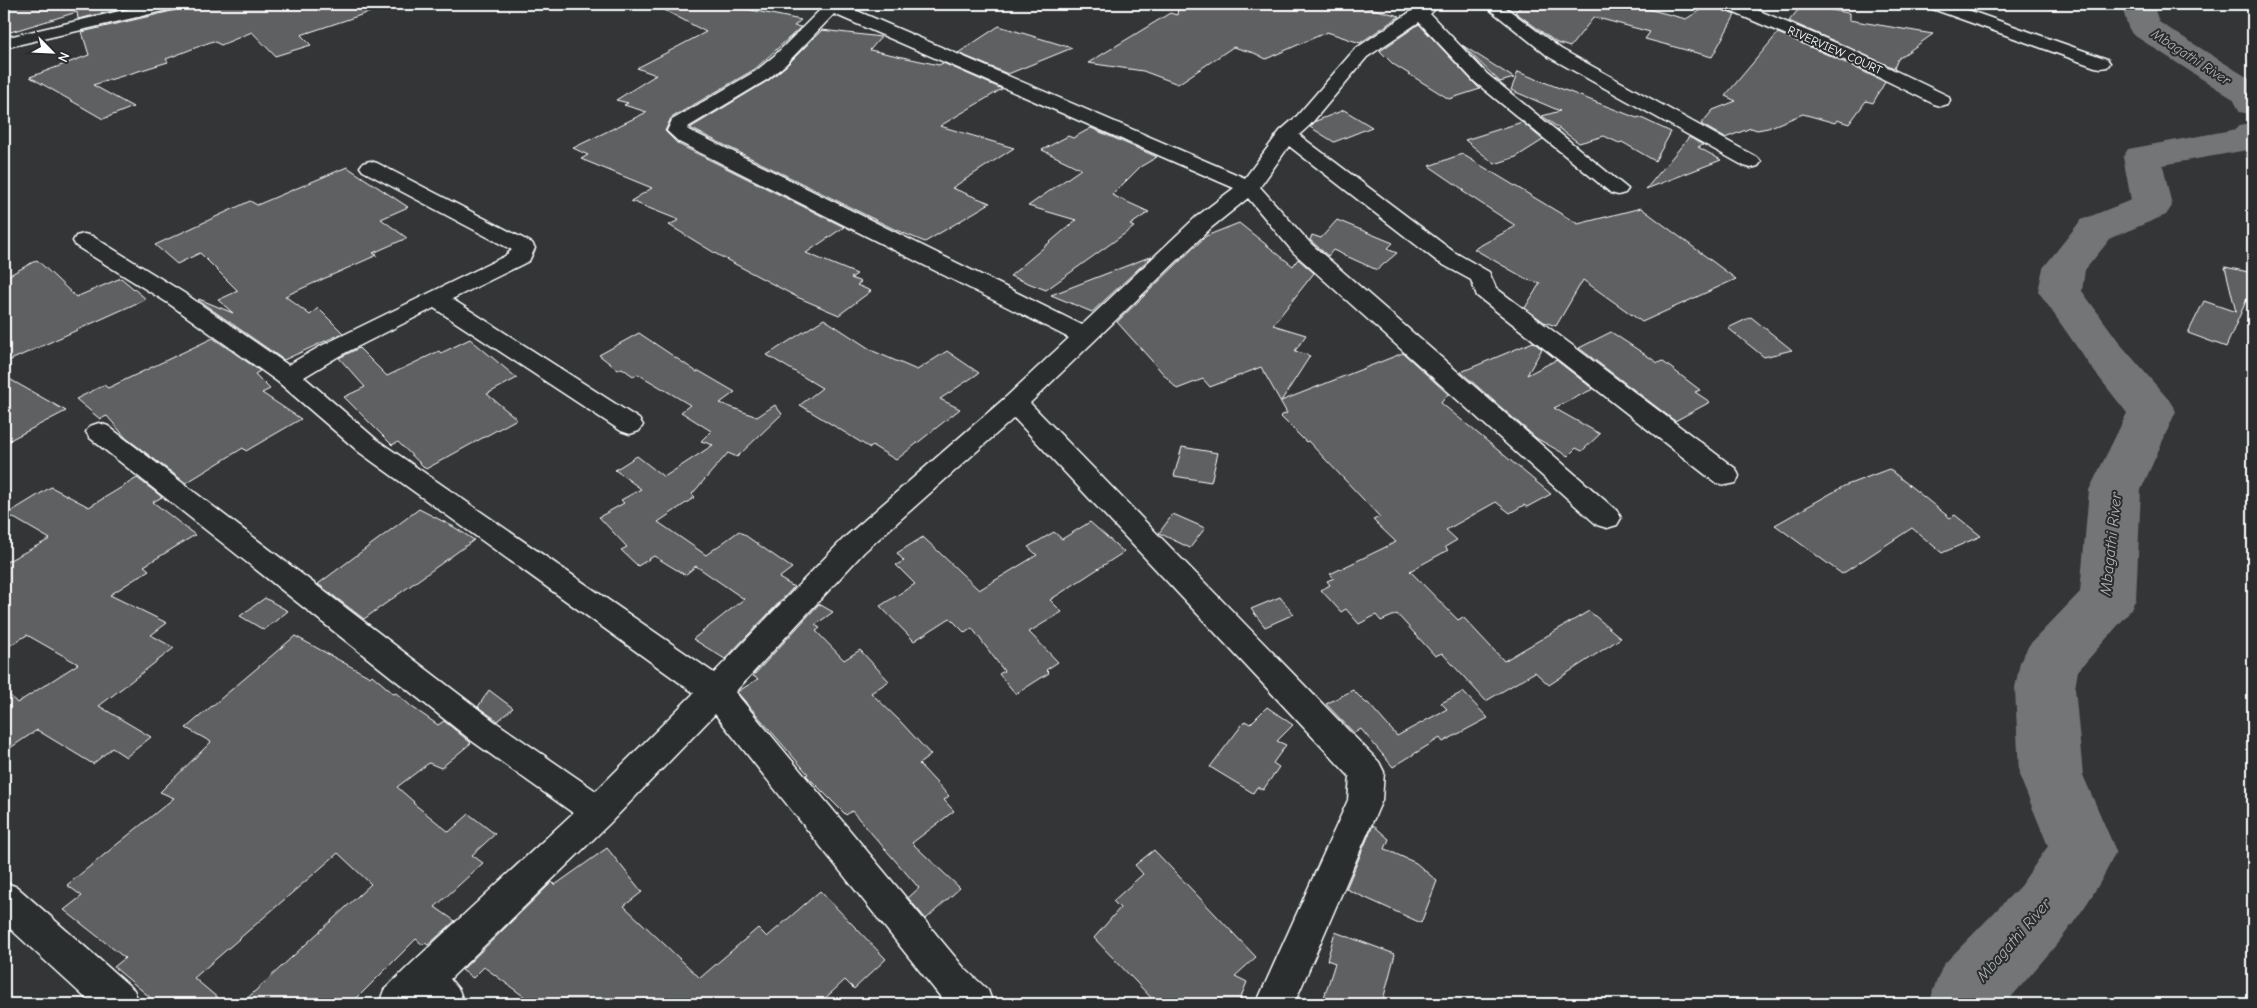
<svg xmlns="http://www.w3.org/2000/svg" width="2257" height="1008" font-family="'Comic Neue',sans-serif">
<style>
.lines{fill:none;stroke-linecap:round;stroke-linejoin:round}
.river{fill:#737576;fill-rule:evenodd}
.building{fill:#5f6162;stroke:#fff}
.minor-casing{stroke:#fff;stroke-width:3}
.tertiary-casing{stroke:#fff;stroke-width:3}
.minor{fill:#2a2d2e;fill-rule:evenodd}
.tertiary{fill:#2a2d2e;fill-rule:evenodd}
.labels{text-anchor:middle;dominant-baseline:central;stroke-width:4;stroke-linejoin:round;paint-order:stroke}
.far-street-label{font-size:12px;fill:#fff;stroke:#2a2d2e}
.far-water-label{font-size:14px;font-style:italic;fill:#b2b3b4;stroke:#2a2d2e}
.water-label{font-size:16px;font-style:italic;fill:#b2b3b4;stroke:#2a2d2e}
</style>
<rect width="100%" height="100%" fill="#333536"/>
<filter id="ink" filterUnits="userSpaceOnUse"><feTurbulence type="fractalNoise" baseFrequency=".02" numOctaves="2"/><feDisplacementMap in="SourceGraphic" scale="10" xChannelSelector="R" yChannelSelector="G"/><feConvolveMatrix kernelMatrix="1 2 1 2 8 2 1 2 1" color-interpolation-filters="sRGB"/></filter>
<g filter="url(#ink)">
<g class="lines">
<g class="river">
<polygon points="2121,4 2153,4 2159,22 2253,81 2253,115 2240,112 2233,99 2132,34 2128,27"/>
<path d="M2253,122V149L2163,165L2172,206L2166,215L2111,238L2085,270L2082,291L2122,346L2169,400L2176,411L2141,490L2136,599L2128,614L2078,671L2075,688L2083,775L2116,851C2089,912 2048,955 2005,1004H1930L1933,990L1943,965L2020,886L2048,846L2019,775L2015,688L2020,662L2029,645L2080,592L2089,490L2127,413L2090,366L2038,291L2043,268L2081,220L2131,200L2123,157L2128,149L2237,129L2240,125Z"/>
</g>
</g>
<g class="building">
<polygon points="4,4 143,4 78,19 77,12 4,34"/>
<polygon points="180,4 382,4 382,8 301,35 311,45 275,56 252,32 221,45 213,41 166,59 168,62 93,85 133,107 103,119 30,77 89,55 82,32 176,10"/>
<polygon points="653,4 721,4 801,20 794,26 801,27 755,69 671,118 665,131 678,144 844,227 806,253 857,274 851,278 861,282 857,285 871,291 839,315 797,297 718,255 669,225 679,220 631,201 652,188 581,159 588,155 573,148 647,112 624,105 628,103 616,100 656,75 637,68 706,32"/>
<polygon points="1185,4 1354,4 1400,16 1360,43 1327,32 1266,59 1254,53 1233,47 1178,84 1143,71 1088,63 1170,13 1177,15 1178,8"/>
<polygon points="1524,4 1629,4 1686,19 1710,4 1719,4 1722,10 1735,15 1712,57 1645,39 1650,32 1594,17 1570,47 1557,43 1515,12"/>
<polygon points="1802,5 1849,13 1849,20 1933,34 1898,59 1894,68 1789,21"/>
<polygon points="1419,24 1474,83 1480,89 1449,99 1393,64 1380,51"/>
<polygon points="999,26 1072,48 1008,74 958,53"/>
<polygon points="822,30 881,37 870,50 939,65 943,63 1002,89 940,126 1014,148 952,188 990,203 925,242 896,230 690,128 769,80 787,65"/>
<polygon points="1778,33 1835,58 1885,82 1873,103 1866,101 1849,124 1837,120 1835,123 1803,114 1768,128 1757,130 1751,128 1725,138 1701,124 1713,110 1736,101 1725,96"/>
<polygon points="1462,45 1514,78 1500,82"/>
<polygon points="1518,72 1637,118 1639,117 1671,132 1655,161 1622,142 1619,143 1604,136 1579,143 1542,116 1560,111 1511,90"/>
<polygon points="1344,110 1372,127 1334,142 1310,127 1316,121"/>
<polygon points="1522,122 1543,140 1516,157 1495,164 1465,140"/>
<polygon points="1091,128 1157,157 1140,167 1112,195 1149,212 1130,225 1134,227 1046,290 1010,276 1076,220 1028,206 1081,169 1042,150 1068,136 1073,138"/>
<polygon points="1689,137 1703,145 1698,147 1721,160 1646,189"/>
<polygon points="1462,154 1578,224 1641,208 1736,279 1642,322 1583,280 1556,326 1544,322 1525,308 1540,283 1528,280 1474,249 1516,226 1462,191 1464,190 1429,166"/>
<polygon points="347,167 408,207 381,219 407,238 373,253 377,255 285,296 310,315 318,308 343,333 284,360 198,300 199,299 233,313 218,300 238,291 200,253 177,264 155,245 250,201 257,205"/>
<polygon points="1337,220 1393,243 1387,249 1397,253 1377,270 1333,250 1328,256 1310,240 1312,235 1321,238"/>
<polygon points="1239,223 1293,266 1298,259 1314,273 1273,325 1306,335 1295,351 1310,356 1281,401 1403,353 1448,394 1441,403 1551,494 1527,507 1524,505 1510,513 1496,502 1446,530 1457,540 1445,547 1448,550 1410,571 1458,620 1463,617 1504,661 1589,611 1621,638 1549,685 1535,672 1486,701 1442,653 1435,656 1397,614 1381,621 1376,615 1359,624 1346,609 1341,612 1321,590 1330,585 1327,581 1334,578 1330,574 1396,542 1373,520 1380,517 1308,441 1306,442 1280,416 1287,413 1261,367 1210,387 1203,379 1177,389 1117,322 1206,236"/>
<polygon points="1152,256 1092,312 1051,295"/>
<polygon points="37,260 76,297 121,278 146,299 4,363 4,278"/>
<polygon points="2225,267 2253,273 2253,285 2226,347 2188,333 2204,301 2236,312"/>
<polygon points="1751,317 1792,350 1764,357 1728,328"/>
<polygon points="824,319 873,351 917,370 947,351 979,373 940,399 960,409 896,460 873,446 870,448 800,405 822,388 767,355"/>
<polygon points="1611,332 1658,363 1662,361 1700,390 1695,392 1710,402 1675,421 1579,348"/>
<polygon points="639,333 697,372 699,371 735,392 720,403 757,417 775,405 782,414 737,457 728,453 692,494 695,497 658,522 706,555 739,531 792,568 779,578 794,587 725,659 693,639 744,599 696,566 685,575 654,556 638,566 621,550 627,547 599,517 624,503 621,500 641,489 615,470 637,456 664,477 713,445 701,441 711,431 681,412 690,405 638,374 633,376 622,368 618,370 599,355"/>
<polygon points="213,338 260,371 255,374 270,389 262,393 301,419 246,451 243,448 186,483 126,438 107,416 100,419 76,399 104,385 108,388"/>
<polygon points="470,339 517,378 487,394 517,419 426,469 398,442 392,445 344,397 365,387 339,358 359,348 387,376 439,351 441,353"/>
<polygon points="1533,342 1542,349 1527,375 1556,360 1593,389 1554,408 1600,434 1582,451 1576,448 1568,456 1536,438 1461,372"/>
<polygon points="4,376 66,411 4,443"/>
<polygon points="1182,447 1218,453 1211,482 1174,476"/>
<polygon points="1889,469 1950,518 1955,515 1981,536 1942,553 1912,528 1842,574 1775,525 1844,486"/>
<polygon points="137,478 162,497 153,502 195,535 144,566 149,570 110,595 167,623 151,635 174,648 99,706 151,737 126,757 112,748 93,764 37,730 4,752 4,689 17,703 78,664 27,635 4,649 4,563 50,539 7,514 51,487 89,507"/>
<polygon points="419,509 454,527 474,540 364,619 318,584"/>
<polygon points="1173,514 1205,528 1190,548 1159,533"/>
<polygon points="1090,522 1124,552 1050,600 1062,612 1029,632 1058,662 1046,670 1049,673 1016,694 999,674 1004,671 972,628 965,633 950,618 914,641 880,606 915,584 896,565 904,561 897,553 923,537 979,590 1037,555 1028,547 1054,532 1062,539"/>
<polygon points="1280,597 1294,614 1265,627 1251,609"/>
<polygon points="265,598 288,611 264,630 240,616"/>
<polygon points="819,604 833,612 815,625 820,628 816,631 844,660 860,650 889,681 871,693 899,720 931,755 919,764 949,796 944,800 954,811 912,843 960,888 926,919 908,898 919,888 852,811 846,815 806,775 808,774 737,692 758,679 753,676"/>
<polygon points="295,636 370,677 372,675 394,694 396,693 412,707 438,725 444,721 471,743 441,768 429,763 397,787 414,802 413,803 449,832 469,814 495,834 472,855 483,863 435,907 455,921 428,945 425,943 423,945 416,939 351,1004 241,1004 371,884 338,853 194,978 225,1004 158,1004 114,967 125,958 64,910 82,896 67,885 174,798 160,792 211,742 186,728"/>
<polygon points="489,690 513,708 498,721 478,707"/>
<polygon points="1353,690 1366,703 1368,703 1397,736 1447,709 1441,703 1463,692 1488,718 1443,742 1440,738 1393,767 1361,729 1354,733 1326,704"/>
<polygon points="1267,707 1293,725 1277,741 1286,745 1273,763 1279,767 1263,790 1257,787 1253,793 1210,767 1245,721 1250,724"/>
<polygon points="1373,825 1389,839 1385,849 1416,863 1437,881 1421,923 1346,889"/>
<polygon points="607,848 642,892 624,906 700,978 758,928 767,937 820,891 886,959 854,989 845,980 819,1004 534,1004 484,967 473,978 462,970 552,882 555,885"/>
<polygon points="1154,850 1256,957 1235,976 1247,982 1238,1004 1157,1004 1094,938 1120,908 1113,901 1143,874 1135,865"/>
<polygon points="1335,932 1395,954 1382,1004 1322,1004 1335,963 1327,960"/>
</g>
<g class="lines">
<defs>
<g id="minor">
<path d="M816,4H841L1245,178L1280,131L1296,117L1355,49L1422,4H1440L1430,14L1487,74L1628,189L1625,193L1618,195L1611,193L1475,82L1419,22L1367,57L1310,125L1299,135L1454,252L1489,272L1496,288L1736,469L1739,476L1736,483L1726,485L1716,483L1477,296L1471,280L1438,262L1289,146L1260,187L1310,243L1617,511L1621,518L1617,525L1607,528L1597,525L1294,253L1248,198L1212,227L1030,403L1379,762L1384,772L1382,800L1294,1004H1256L1348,800L1350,777L1014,418L864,552L735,692L965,969L988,990L993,1004H947L939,995L715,714L610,823L450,979L459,990L464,1004H379L384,990L412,963L573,813L472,741L90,438L86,432L90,426L99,423L108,426L494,721L596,791L694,693L359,452L278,382L168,303L76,246L73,241L76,236L84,234L92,236L184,293L288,365L321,346L505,256L512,250L363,171L360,167L363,163L370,161L377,163L532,243L535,248L529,261L452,299L639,419L643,425L639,431L630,434L621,431L434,308L339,356L304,377L377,440L714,673L844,538L1006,397L1069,338L679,142L667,131L672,120L756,71L774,56L821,9ZM834,14L1234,188L1196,217L1082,325L687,129L688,127L768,79L786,64Z"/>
<polygon points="1483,4 1501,4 1561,49 1758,158 1761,162 1758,166 1751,168 1744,166 1549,57"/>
<polygon points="1721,4 1743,4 1848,48 1948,96 1950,100 1948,104 1941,106 1934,104 1836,56 1723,8"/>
<polygon points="1928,4 1951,4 2107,59 2110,63 2107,67 2101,68 2095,67 1930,8"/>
<polygon points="4,882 17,887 134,990 139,1004 92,1004 4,923"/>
</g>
<polygon id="tertiary" points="150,4 178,4 176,8 4,48 4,38"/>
</defs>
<use href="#minor" class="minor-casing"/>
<use href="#tertiary" class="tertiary-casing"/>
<use href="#minor" class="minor"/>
<use href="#tertiary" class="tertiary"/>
</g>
</g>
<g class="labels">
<g class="far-street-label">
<text transform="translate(1835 50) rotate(24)">RIVERVIEW COURT</text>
</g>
<g class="far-water-label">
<text transform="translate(2191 57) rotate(33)">Mbagathi River</text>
</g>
<g class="water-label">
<text transform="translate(2111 544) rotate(-84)">Mbagathi River</text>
<text transform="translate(2014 940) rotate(-49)">Mbagathi River</text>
</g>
</g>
<rect width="2257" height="1008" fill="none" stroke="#2a2d2e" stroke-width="20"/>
<rect x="10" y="10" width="2237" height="988" fill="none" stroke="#fff" stroke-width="2" filter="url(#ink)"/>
<g transform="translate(52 52) rotate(114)" stroke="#2a2d2e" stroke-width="4" paint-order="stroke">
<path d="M0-4L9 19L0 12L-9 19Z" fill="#ffffff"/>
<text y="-8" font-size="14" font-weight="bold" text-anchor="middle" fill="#ffffff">N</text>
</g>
</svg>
